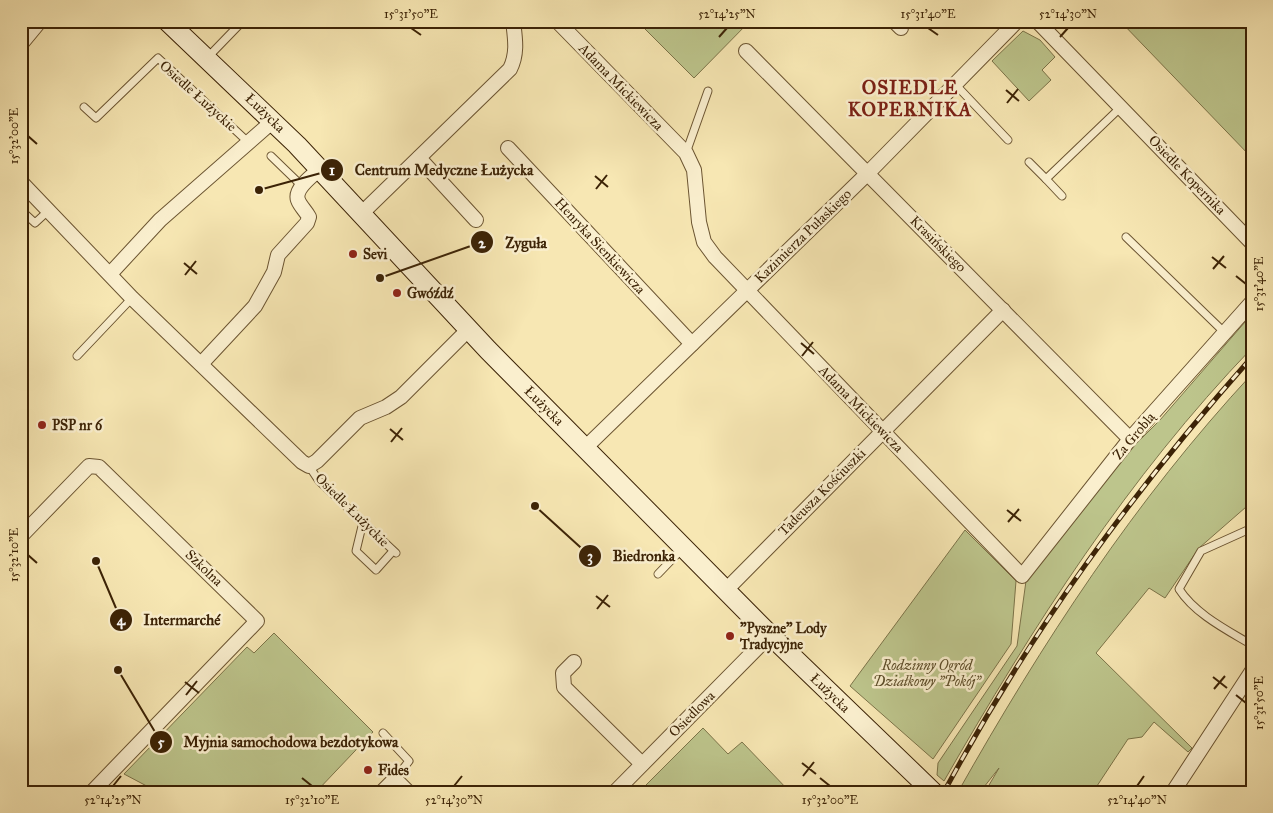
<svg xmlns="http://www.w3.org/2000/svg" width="1273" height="813" font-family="'IM FELL Great Primer',serif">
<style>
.green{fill:#bdc58c;stroke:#7c7449}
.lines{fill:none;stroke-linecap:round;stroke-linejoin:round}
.lane-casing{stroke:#6b5431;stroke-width:9}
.street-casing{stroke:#6b5431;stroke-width:16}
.secondary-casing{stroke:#3c2306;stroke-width:21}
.lane{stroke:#faefce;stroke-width:7}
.street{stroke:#faefce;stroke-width:14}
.secondary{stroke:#faefce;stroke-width:19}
.rail-casing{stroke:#3c2306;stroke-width:5}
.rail{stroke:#faefce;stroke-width:3;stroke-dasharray:9;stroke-linecap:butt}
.ticks{fill:none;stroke:#3c2306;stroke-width:2}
.poi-dot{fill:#8f2418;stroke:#faefce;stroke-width:2}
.labels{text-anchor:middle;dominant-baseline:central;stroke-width:5;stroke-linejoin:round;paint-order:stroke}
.street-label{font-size:14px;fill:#3c2306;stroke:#faefce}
.poi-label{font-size:14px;font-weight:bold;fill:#3c2306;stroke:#faefce;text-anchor:start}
.park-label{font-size:14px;font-style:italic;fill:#5c4c28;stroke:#faefce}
.district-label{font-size:19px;font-weight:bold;letter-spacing:1px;fill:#7a1f14;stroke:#faefce}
.leader{fill:none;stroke:#3c2306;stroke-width:2}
.callout-dot{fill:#3c2306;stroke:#faefce;stroke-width:2}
.mark-label{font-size:15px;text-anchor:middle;font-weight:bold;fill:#fff}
.callout-label{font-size:15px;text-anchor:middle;font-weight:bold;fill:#3c2306;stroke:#faefce;stroke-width:5;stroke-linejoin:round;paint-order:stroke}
.neatline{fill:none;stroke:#3c2306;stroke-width:2}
.ticks-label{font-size:12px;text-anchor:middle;fill:#3c2306}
</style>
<rect width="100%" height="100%" fill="#f7e7b3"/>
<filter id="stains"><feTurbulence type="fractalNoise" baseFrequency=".004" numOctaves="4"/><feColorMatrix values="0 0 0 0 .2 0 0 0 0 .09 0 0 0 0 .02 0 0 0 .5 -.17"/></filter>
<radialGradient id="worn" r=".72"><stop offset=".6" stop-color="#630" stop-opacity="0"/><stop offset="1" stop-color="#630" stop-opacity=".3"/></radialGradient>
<g class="green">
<polygon points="637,21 750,21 694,78"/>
<polygon points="1120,21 1252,21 1252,158"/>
<polygon points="1023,31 1040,40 1055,57 1042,70 1051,80 1029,101 992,61"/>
<path d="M1252,314V348C1128,477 1033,626 944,781L937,775L938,763L1017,646L1026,581L1128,452L1160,420Z"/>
<path d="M1252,374V498L1246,507L1199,548L1165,598L1149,588L1096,653L1192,748L1188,752L1154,722L1142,737L1128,739L1093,792H985L999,768L980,792H958C1042,643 1135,500 1252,374Z"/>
<polygon points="965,530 1016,581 1011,644 933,759 850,686"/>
<polygon points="274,633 373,732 316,792 158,792 124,774 247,647 254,653"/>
<polygon points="703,728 728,754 742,742 790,792 639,792"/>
</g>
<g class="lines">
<defs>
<g id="lane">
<polyline points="208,57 239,25"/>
<polyline points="955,84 1008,140"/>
<polyline points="84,107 96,118 158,58 248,142"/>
<polyline points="686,153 708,91"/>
<polyline points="271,156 303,187"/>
<polyline points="1029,162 1046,179 1121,107"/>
<polyline points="1046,179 1062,196"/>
<polyline points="21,210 35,223 48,211"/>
<polyline points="1126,237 1224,332"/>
<polyline points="77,356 132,298"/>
<polyline points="309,466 319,481 396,553"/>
<polyline points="363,522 356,551 376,570 393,551"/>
<path d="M1252,528L1201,551L1179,589C1195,614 1227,630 1252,645"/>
<polyline points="658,574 682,549"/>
<polyline points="383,733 409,761 395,779"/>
</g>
<g id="street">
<polyline points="557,21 686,153 694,170 699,222 704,242 715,257 1022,576 1130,439 1252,302"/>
<polyline points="894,21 901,28"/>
<polyline points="1037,21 1252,243"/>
<polyline points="21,44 40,21"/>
<polyline points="746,51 1130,439"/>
<polyline points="508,148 692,344"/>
<polyline points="419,158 476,220"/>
<polyline points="21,182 132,298 302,462 309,466 317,461 360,418 386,407 401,397 469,329"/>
<path d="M361,214L510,69C518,53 515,38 513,21"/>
<polyline points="110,274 160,220 273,121"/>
<path d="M201,364L255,306L274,272L278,255L307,223L309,217C306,211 300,206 298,200C294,189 313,175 320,169"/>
<polyline points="585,448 868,173 1017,21"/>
<polyline points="21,536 89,466 99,467 257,621 92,792"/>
<polyline points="726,590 1003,310"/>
<polyline points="574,662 563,673 564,687 642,764"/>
<polyline points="382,792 395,779 408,792"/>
<polyline points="615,792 770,635"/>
<polyline points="1173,792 1252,671"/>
</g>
<polyline id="secondary" points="167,21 297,145 488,350 770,635 933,792"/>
</defs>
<use href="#lane" class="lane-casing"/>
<use href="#street" class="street-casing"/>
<use href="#secondary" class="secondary-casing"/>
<use href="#lane" class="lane"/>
<use href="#street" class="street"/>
<use href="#secondary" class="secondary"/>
<defs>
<path id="rail" d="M944,792C1030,632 1132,492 1252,357"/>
</defs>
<use href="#rail" class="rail-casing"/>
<use href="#rail" class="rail"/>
</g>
<path class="ticks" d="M411,28L421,35M928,28L938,35M719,37L727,28M1060,37L1068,28M1006,90L1019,101M1007,103L1018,89M28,136L37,144M595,176L608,187M596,189L607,175M1212,257L1226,268M184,263L197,274M1213,269L1224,256M185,275L196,261M1236,276L1246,284M801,343L814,354M802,356L813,342M390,429L403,440M391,442L402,428M1007,510L1021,521M1008,522L1019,509M28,555L37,563M596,596L610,607M597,609L608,595M1213,677L1227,688M185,682L199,693M1214,689L1225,676M186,695L197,681M1236,695L1246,703M802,763L816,774M803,776L814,762M302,778L312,786M820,778L830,786M113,786L121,776M454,786L462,776M1137,786L1144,776"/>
<g class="poi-dot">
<circle cx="353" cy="254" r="5"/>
<circle cx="397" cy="293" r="5"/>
<circle cx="42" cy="425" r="5"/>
<circle cx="730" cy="636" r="5"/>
<circle cx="368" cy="770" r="5"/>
</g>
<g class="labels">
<g class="street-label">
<text transform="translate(621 87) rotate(46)">Adama Mickiewicza</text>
<text transform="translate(198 96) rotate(42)">Osiedle Łużyckie</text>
<text transform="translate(265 113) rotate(44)">Łużycka</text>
<text transform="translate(1187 175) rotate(46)">Osiedle Kopernika</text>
<text transform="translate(803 236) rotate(-44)">Kazimierza Pułaskiego</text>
<text transform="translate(938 244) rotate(45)">Krasińskiego</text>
<text transform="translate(600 246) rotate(47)">Henryka Sienkiewicza</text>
<text transform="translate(544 406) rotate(45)">Łużycka</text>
<text transform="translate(861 409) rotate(46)">Adama Mickiewicza</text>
<text transform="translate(1134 436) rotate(-50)">Za Groblą</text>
<text transform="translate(822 492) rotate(-45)">Tadeusza Kościuszki</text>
<text transform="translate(352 510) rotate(45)">Osiedle Łużyckie</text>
<text transform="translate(204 568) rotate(44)">Szkolna</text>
<text transform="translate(830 693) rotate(44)">Łużycka</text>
<text transform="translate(692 714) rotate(-45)">Osiedlowa</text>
</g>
<g class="poi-label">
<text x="363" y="254">Sevi</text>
<text x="407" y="293">Gwóźdź</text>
<text x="52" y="425">PSP nr 6</text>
<text x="740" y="628">"Pyszne" Lody<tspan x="740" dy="16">Tradycyjne</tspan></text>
<text x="378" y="770">Fides</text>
</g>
<g class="park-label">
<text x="927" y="665">Rodzinny Ogród<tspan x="927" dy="16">Działkowy "Pokój"</tspan></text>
</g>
<g class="district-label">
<text x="910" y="87">OSIEDLE<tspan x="910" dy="22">KOPERNIKA</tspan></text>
</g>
</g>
<path class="leader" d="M259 190L332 170M380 278L482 242M535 506L590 556M96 561L121 620M118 670L161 742"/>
<g class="callout-dot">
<circle cx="259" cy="190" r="5"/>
<circle cx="380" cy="278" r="5"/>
<circle cx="535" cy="506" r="5"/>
<circle cx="96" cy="561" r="5"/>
<circle cx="118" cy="670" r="5"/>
<circle cx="332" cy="170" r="12"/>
<circle cx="482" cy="242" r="12"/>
<circle cx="590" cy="556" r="12"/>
<circle cx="121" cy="620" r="12"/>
<circle cx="161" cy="742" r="12"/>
</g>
<g class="mark-label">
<text x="332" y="175">1</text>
<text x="482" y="248">2</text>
<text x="590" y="561">3</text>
<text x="121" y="625">4</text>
<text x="161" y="747">5</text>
</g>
<g class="callout-label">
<text x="444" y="175">Centrum Medyczne Łużycka</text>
<text x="526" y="248">Zyguła</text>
<text x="644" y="561">Biedronka</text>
<text x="182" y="625">Intermarché</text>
<text x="291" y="747">Myjnia samochodowa bezdotykowa</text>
</g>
<rect width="1273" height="813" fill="none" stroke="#f7e7b3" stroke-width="55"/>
<rect x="28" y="28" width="1218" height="758" class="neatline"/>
<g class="ticks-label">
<text x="411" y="18">15°31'50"E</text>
<text x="727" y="18">52°14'25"N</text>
<text x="928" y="18">15°31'40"E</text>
<text x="1068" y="18">52°14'30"N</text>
<text transform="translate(14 136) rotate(-90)" y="4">15°32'00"E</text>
<text transform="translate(1259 284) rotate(-90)" y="4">15°31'40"E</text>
<text transform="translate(14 555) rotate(-90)" y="4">15°32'10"E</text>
<text transform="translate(1259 703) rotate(-90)" y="4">15°31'50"E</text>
<text x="113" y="804">52°14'25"N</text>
<text x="312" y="804">15°32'10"E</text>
<text x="454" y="804">52°14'30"N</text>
<text x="830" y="804">15°32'00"E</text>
<text x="1137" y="804">52°14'40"N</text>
</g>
<rect width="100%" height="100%" filter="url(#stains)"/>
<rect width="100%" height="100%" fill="url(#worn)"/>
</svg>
